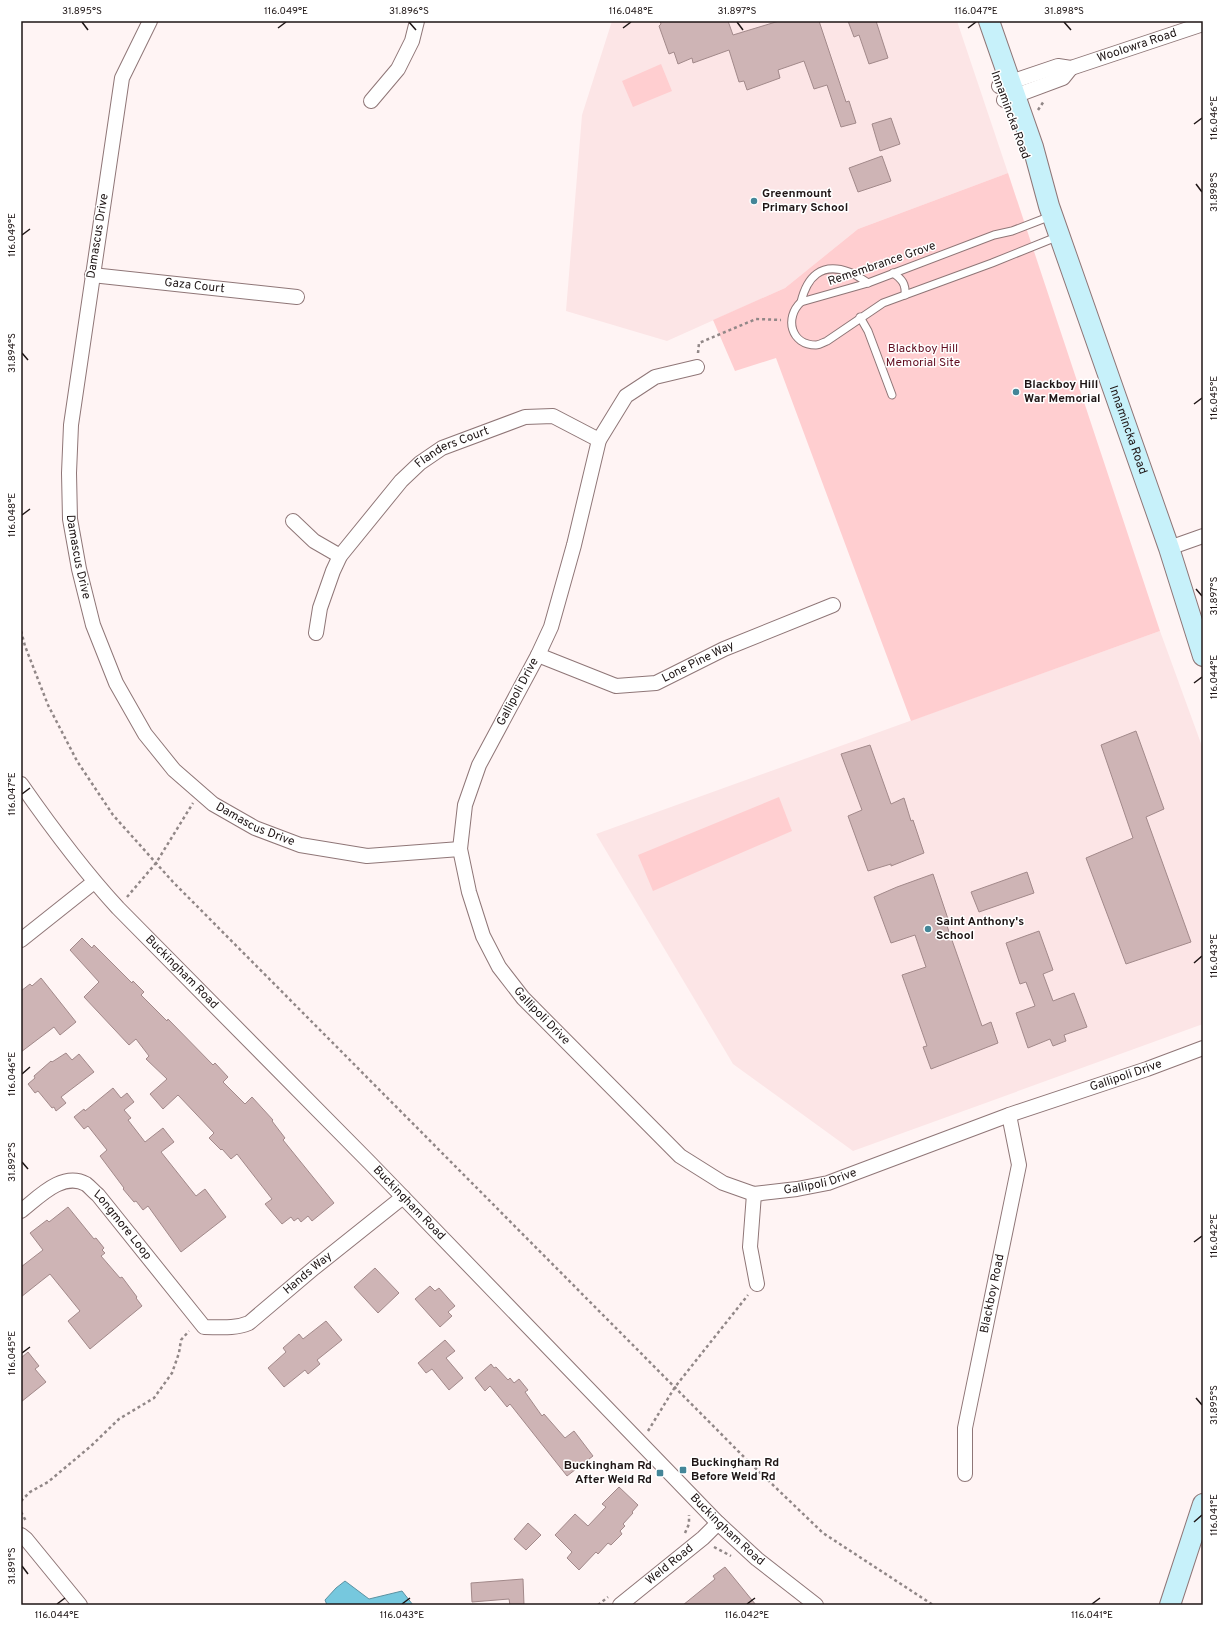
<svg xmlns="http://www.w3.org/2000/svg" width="1224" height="1626" font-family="Overpass,sans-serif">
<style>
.built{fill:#fce5e6}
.green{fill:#ffced0}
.water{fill:#76c8de;stroke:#5c92a2}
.building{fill:#ceb4b5;stroke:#a2898a}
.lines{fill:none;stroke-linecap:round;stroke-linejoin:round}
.lane-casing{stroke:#8f7677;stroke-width:9}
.street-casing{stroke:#8f7677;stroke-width:16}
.secondary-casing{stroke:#8f7677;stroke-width:22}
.path{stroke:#918787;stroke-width:2.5;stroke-dasharray:3 3;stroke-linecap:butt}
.lane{stroke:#fff;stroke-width:7}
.street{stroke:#fff;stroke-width:14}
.secondary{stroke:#c7f1fa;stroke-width:20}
.ticks{fill:none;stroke:#1e1515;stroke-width:1.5}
.poi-dot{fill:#448698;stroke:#fff;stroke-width:1.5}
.labels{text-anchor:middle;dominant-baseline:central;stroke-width:3;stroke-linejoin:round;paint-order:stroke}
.street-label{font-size:12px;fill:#1e1515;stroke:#fff}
.poi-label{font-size:12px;font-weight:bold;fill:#1e1515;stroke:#fff;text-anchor:start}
.park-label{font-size:12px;fill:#610d20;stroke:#fff}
.neatline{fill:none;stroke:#1e1515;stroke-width:1.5}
.ticks-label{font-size:10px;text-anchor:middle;fill:#1e1515}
</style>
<rect width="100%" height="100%" fill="#fff4f4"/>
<g class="built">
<polygon points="612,21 957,21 1008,173 858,229 785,288 667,341 566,311 582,115"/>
<polygon points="1160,631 1203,749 1203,1024 853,1151 733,1064 596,834"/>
</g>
<g class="green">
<polygon points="661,64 672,91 633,107 622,81"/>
<polygon points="1008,173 1160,631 911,721 776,358 735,371 713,320 785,288 858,229"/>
<polygon points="779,797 792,831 653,891 638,855"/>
</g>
<polygon class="water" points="345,1581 369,1599 402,1591 413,1605 327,1605 325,1600 336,1588"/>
<g class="building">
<polygon points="660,21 728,21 733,35 779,21 819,21 846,102 849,101 856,123 841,127 827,85 814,89 804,61 778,70 780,78 747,90 744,81 739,82 729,50 693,63 692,58 678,64 674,52 669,54 659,26 661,24"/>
<polygon points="848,21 876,21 888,58 869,64 859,35 854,37"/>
<polygon points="891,118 900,144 880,151 872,124"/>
<polygon points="882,156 891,181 858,192 849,168"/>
<polygon points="1136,731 1164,809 1146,817 1191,942 1126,964 1086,858 1133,838 1101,745"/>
<polygon points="870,745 891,804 904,798 911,821 913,820 924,853 891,866 891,864 868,871 848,816 862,810 841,754"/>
<polygon points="1027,872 1034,893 979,912 971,892"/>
<polygon points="933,874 949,922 946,923 982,1026 991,1022 998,1043 931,1069 923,1047 927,1046 902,975 926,967 915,935 891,943 874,897 897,887"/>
<polygon points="1039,931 1053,970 1043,974 1053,1001 1074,993 1087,1027 1064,1035 1066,1041 1053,1046 1050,1039 1028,1048 1016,1013 1035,1006 1026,982 1020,984 1006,943"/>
<polygon points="82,938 92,948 94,945 132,983 133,981 144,992 141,995 167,1021 168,1019 213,1065 215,1063 228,1077 223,1082 245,1104 252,1097 273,1120 272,1121 285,1138 283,1140 334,1203 312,1221 308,1216 301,1222 298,1218 294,1221 291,1217 282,1224 265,1204 272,1199 237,1154 231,1159 222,1149 221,1150 209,1138 214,1133 178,1095 163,1109 150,1094 167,1079 146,1059 149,1056 136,1039 129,1045 84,997 99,982 70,950"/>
<polygon points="41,978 76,1022 60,1035 54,1027 21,1052 21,991 30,984 32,986"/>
<polygon points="66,1053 72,1060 79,1054 94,1072 61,1097 66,1103 56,1111 54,1107 52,1108 38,1091 35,1093 28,1084 35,1078 34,1076 51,1061 52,1062"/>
<polygon points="113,1088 121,1098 127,1093 134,1102 124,1110 131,1118 128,1120 145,1142 163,1128 174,1142 161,1152 196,1196 205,1189 226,1217 181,1252 148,1206 143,1210 136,1201 134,1202 123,1189 124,1188 100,1156 107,1150 88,1126 84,1129 74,1117 84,1109 85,1111"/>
<polygon points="68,1207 94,1239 96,1238 104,1248 102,1250 105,1253 101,1256 120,1278 122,1277 137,1297 136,1298 142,1306 90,1349 68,1321 80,1311 50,1274 21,1297 21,1267 43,1250 30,1233 47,1220 49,1222"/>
<polygon points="375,1268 399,1293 378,1313 354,1287"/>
<polygon points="430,1286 435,1291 439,1288 455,1306 448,1312 452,1316 440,1327 415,1299"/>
<polygon points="326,1321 342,1340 317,1360 320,1364 308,1374 305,1370 284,1387 268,1368 286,1352 283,1348 299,1334 303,1339"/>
<polygon points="445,1340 455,1351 446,1358 463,1378 449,1390 432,1369 426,1373 418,1363"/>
<polygon points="28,1352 39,1366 35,1369 46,1382 21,1402 21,1358"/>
<polygon points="491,1364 494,1368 496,1367 508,1380 510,1378 514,1383 519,1379 528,1390 525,1392 542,1416 544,1414 565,1438 574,1431 593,1456 567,1476 510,1404 507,1407 490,1386 485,1391 475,1378"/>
<polygon points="619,1487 638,1505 632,1512 633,1513 623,1524 625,1526 620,1531 622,1534 611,1545 608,1543 598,1554 596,1552 579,1570 567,1558 572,1552 555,1535 575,1514 588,1526 606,1507 602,1504"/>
<polygon points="528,1523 541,1535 526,1550 514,1539"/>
<polygon points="725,1567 756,1605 683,1605 715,1579 713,1576"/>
<polygon points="523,1579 524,1605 510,1605 509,1599 472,1602 471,1583"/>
</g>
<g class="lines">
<defs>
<g id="lane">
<path d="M1051,216L1012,231L994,235L868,283L801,302C784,318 791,345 816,345C820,345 824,342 827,341L883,303L992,263L1059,236"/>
<path d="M893,273C902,279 906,284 905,295"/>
<path d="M801,302C807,277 821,262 849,272C855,274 862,279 868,283"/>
<polyline points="860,317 868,331 892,395"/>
</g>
<g id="street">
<path id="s1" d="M150,21L122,78L71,425L69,473L70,519L79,569L93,625L116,683L145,734L174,770L213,804L255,828L300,845L367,856L460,849"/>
<path id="s2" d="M999,86L1058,66L1071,68L1203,24"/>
<polyline points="1004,100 1063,78 1071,68"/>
<polyline points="371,101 398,69 412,41 417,21"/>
<path id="s3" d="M92,275L297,297"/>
<path id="s4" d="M697,367L655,377L626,396L599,440L574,545L551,627L538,655L479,765L465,805L460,849L469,892L483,936L499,967L523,998L680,1156L723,1183L754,1194L797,1189L828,1183L1009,1115L1147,1069L1203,1048"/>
<polyline points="293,521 314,541 340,556"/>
<polyline points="1169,548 1203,536"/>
<path id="s5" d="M316,633L320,608L333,571L340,556L401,481L420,463L442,448L525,417L553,416L599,440"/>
<path id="s6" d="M538,655L616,686L656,683L724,649L833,605"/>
<path id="s7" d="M21,784C51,827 82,869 118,908L370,1163L718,1523L757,1559L816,1605"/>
<polyline points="21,940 94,882"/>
<polyline points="754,1194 750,1247 757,1284"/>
<path id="s8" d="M21,1211C38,1198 62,1171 86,1184C90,1187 94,1192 98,1195L204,1327C219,1327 235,1329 249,1323L314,1268L403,1197"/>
<path id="s9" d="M965,1474V1428L1019,1165L1009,1115"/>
<polyline points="21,1535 26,1539 80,1605"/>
<path id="s10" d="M620,1605L703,1538L718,1523"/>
</g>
<g id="secondary">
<path id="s11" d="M989,21L1033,147L1049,206L1169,548L1203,656"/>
<polyline points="1170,1605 1203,1504"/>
</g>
</defs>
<use href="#lane" class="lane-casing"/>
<use href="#street" class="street-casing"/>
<use href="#secondary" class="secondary-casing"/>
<g class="path">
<polyline points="1038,110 1044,101"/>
<polyline points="698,353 699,343 756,319 781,320"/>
<polyline points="21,631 25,646 48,705 77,761 113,815 173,882 748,1461 823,1533 933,1605"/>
<polyline points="127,897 156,863 193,803"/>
<polyline points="648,1431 675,1387 748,1295"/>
<polyline points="21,1501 30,1492 48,1482 91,1446 119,1419 154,1398 172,1373 179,1353 181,1340 189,1331"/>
<polyline points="21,1512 26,1521"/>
<polyline points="685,1533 689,1524 689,1515"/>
<polyline points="714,1547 731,1556"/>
<polyline points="598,1605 608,1597"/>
</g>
<use href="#lane" class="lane"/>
<use href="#street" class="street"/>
<use href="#secondary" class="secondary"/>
</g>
<path class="ticks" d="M82,22L88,30M409,22L416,30M737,22L743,30M1064,22L1071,30M278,28L286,22M623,28L631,22M968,28L976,22M1194,124L1202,118M1196,184L1202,192M22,235L30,229M22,353L28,360M1194,404L1202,398M22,515L30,509M1196,589L1202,596M1194,683L1202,677M22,794L30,788M1194,963L1202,956M22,1074L30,1067M22,1162L28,1169M1194,1242L1202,1236M22,1353L30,1347M1196,1398L1202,1405M1194,1522L1202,1515M22,1566L28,1574M57,1604L65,1598M402,1604L410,1598M747,1604L755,1598M1092,1604L1100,1598"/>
<g class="poi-dot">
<circle cx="754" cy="201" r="4"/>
<circle cx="1016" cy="392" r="4"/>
<circle cx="928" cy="929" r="4"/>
<rect x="679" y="1466" width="8" height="8" rx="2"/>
<rect x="656" y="1469" width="8" height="8" rx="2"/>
</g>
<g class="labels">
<g class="street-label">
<text stroke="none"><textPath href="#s2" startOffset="145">Woolowra Road</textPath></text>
<text transform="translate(1010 115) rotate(70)">Innamincka Road</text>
<text transform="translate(98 236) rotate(-81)">Damascus Drive</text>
<text transform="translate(882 264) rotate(-19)">Remembrance Grove</text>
<text stroke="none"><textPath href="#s3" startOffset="103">Gaza Court</textPath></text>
<text stroke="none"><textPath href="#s11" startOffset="432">Innamincka Road</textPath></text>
<text stroke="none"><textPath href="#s5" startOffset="240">Flanders Court</textPath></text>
<text stroke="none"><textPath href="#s1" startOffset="547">Damascus Drive</textPath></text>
<text stroke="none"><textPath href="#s6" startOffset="171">Lone Pine Way</textPath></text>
<text transform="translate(518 692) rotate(-62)">Gallipoli Drive</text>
<text stroke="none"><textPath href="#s1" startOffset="883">Damascus Drive</textPath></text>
<text stroke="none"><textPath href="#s7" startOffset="248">Buckingham Road</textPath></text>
<text stroke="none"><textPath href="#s4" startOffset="755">Gallipoli Drive</textPath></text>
<text stroke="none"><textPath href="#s4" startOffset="1427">Gallipoli Drive</textPath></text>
<text stroke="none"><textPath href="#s4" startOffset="1103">Gallipoli Drive</textPath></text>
<text stroke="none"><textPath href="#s7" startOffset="572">Buckingham Road</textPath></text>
<text stroke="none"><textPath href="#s8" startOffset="130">Longmore Loop</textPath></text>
<text stroke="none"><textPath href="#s8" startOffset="383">Hands Way</textPath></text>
<text stroke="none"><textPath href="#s9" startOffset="183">Blackboy Road</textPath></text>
<text stroke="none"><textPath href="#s7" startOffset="1028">Buckingham Road</textPath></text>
<text stroke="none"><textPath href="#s10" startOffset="64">Weld Road</textPath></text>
</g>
<g class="poi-label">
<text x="762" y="194">Greenmount<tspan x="762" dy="14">Primary School</tspan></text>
<text x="1024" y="385">Blackboy Hill<tspan x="1024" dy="14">War Memorial</tspan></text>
<text x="936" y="922">Saint Anthony's<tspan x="936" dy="14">School</tspan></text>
<text x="691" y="1463">Buckingham Rd<tspan x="691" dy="14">Before Weld Rd</tspan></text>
<text x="652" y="1466" text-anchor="end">Buckingham Rd<tspan x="652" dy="14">After Weld Rd</tspan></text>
</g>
<g class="park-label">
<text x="923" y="349">Blackboy Hill<tspan x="923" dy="14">Memorial Site</tspan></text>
</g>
</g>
<rect width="1224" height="1626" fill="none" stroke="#ffffff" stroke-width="44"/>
<rect x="22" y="22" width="1180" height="1582" class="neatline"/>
<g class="ticks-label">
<text x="82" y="14">31.895°S</text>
<text x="286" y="14">116.049°E</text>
<text x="409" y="14">31.896°S</text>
<text x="631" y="14">116.048°E</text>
<text x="737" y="14">31.897°S</text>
<text x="976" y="14">116.047°E</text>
<text x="1064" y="14">31.898°S</text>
<text transform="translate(1213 118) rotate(-90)" y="4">116.046°E</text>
<text transform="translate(1213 192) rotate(-90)" y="4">31.898°S</text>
<text transform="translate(11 235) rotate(-90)" y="4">116.049°E</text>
<text transform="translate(11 353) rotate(-90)" y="4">31.894°S</text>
<text transform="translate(1213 398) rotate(-90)" y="4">116.045°E</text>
<text transform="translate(11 515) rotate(-90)" y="4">116.048°E</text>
<text transform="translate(1213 596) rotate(-90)" y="4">31.897°S</text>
<text transform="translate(1213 677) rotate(-90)" y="4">116.044°E</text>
<text transform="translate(11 794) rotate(-90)" y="4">116.047°E</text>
<text transform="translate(1213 956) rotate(-90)" y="4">116.043°E</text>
<text transform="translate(11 1074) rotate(-90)" y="4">116.046°E</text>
<text transform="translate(11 1162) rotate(-90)" y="4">31.892°S</text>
<text transform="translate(1213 1236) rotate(-90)" y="4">116.042°E</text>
<text transform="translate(11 1353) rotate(-90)" y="4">116.045°E</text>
<text transform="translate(1213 1405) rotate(-90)" y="4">31.895°S</text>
<text transform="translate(1213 1515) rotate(-90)" y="4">116.041°E</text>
<text transform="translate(11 1566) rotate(-90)" y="4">31.891°S</text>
<text x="57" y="1618">116.044°E</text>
<text x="402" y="1618">116.043°E</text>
<text x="747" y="1618">116.042°E</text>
<text x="1092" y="1618">116.041°E</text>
</g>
</svg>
